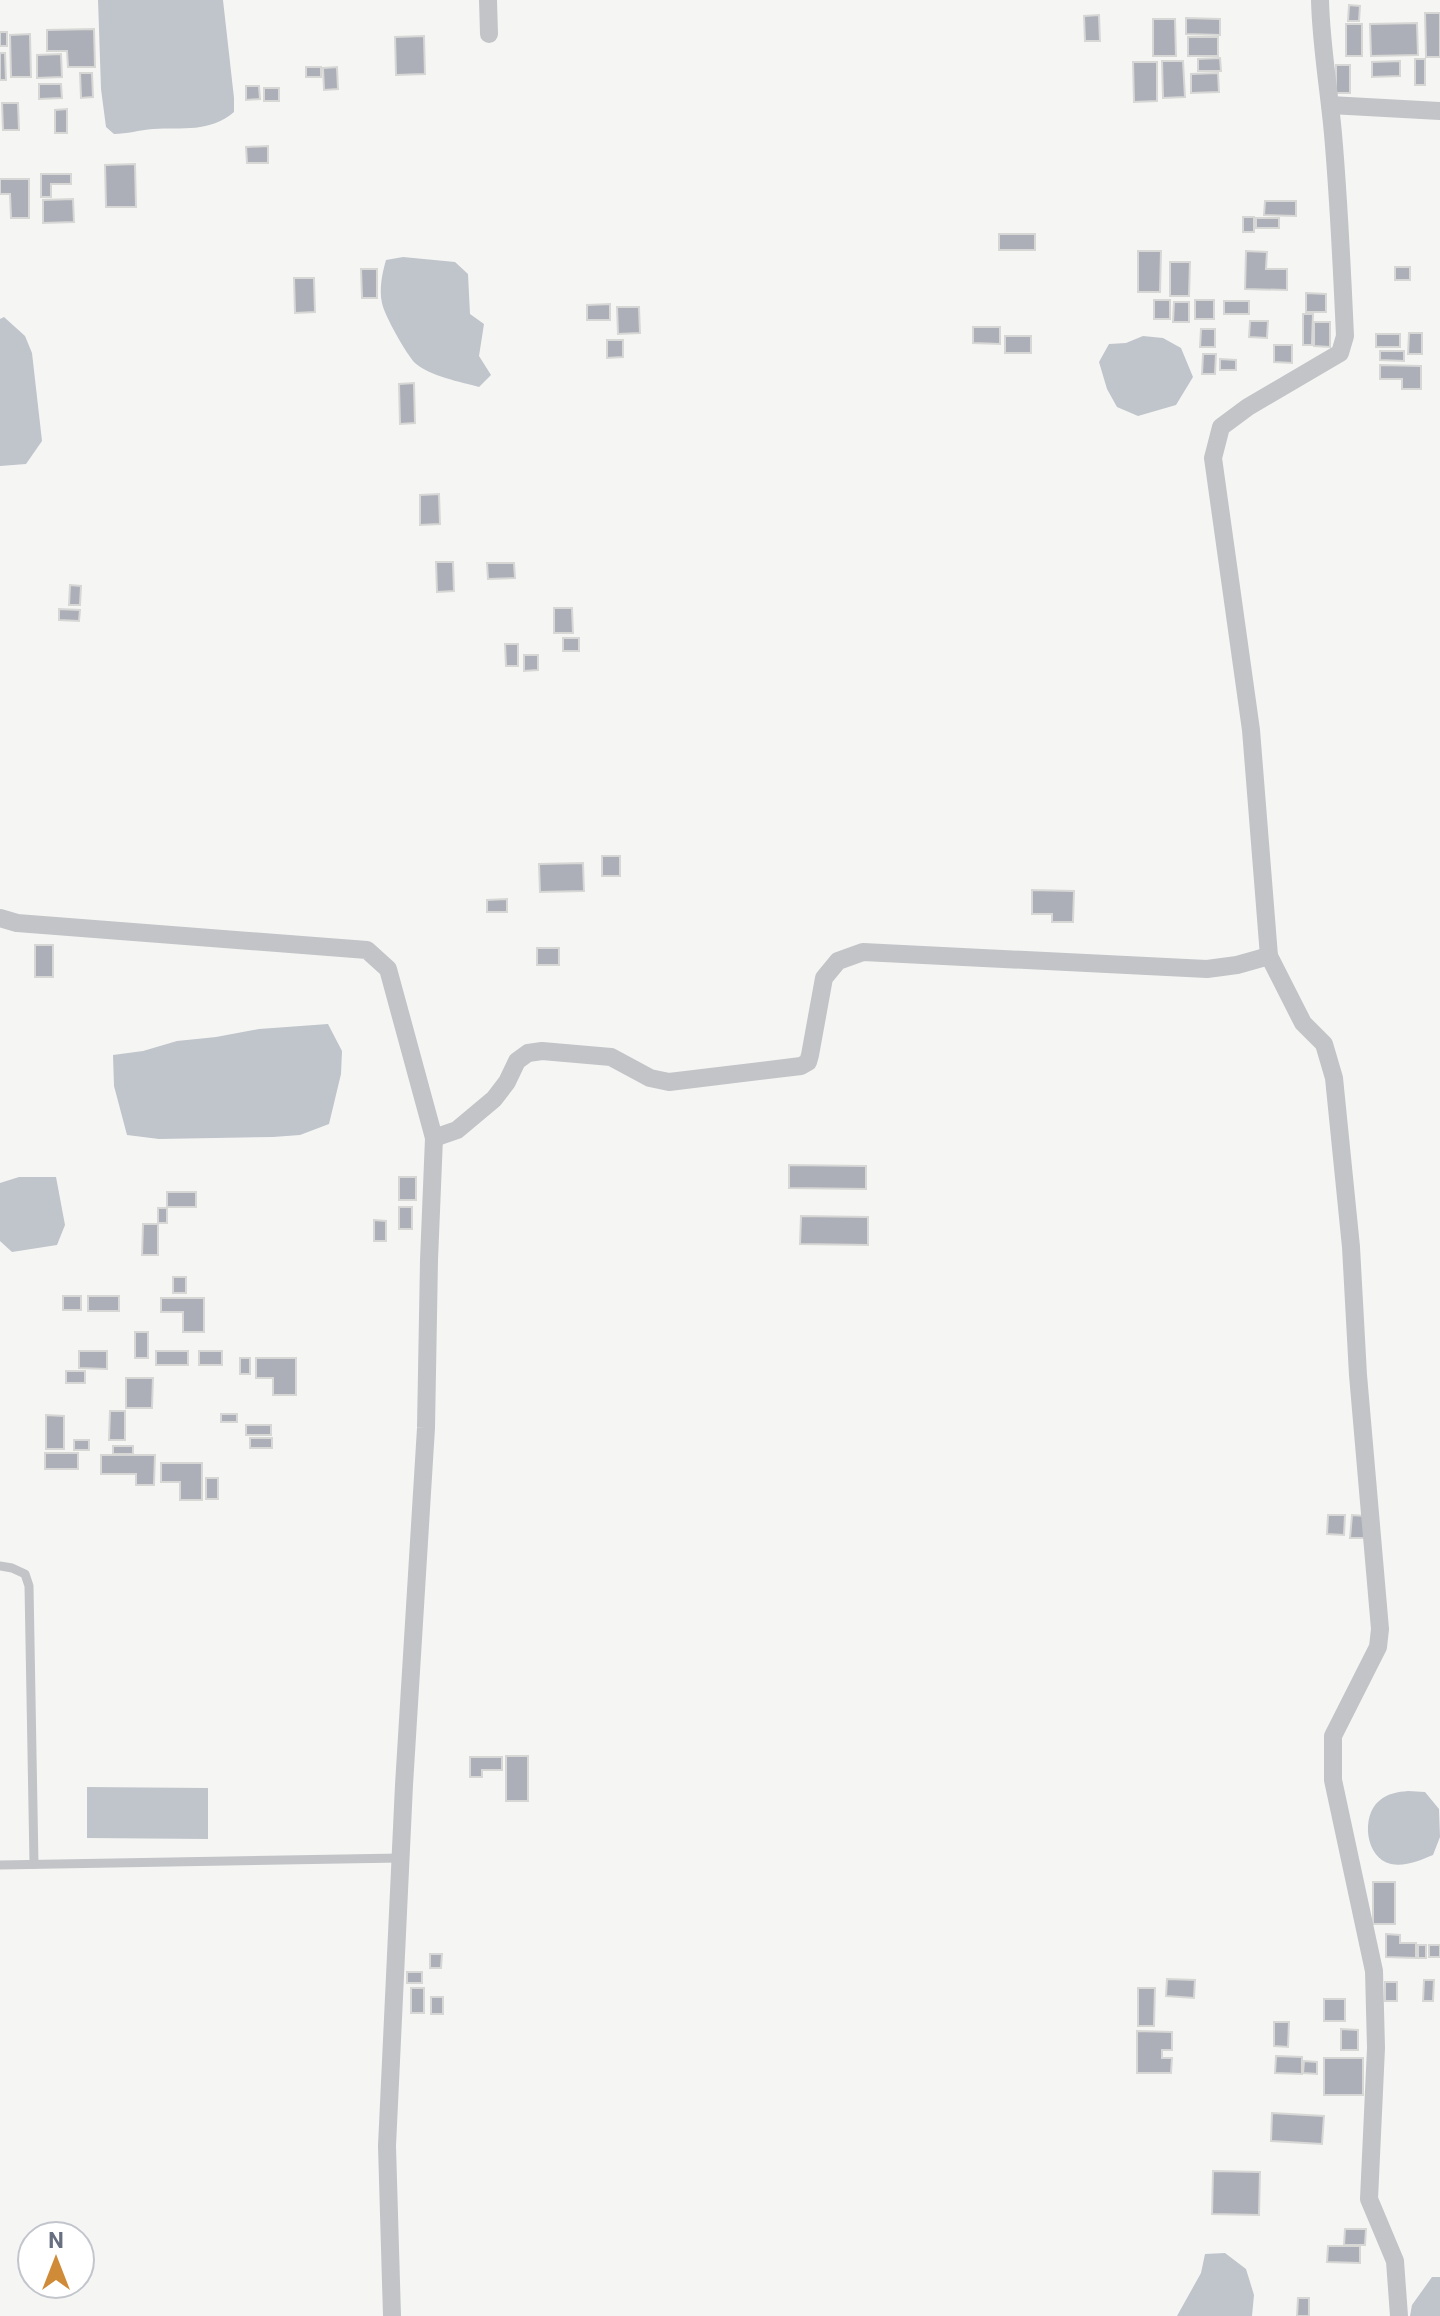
<svg xmlns="http://www.w3.org/2000/svg" width="1440" height="2316" font-family="Roboto,sans-serif">
<style>
.water{fill:#c0c4cb}
.building{fill:#acafb7;stroke:#d7d8d6;stroke-width:2}
.lines{fill:none;stroke-linecap:round;stroke-linejoin:round}
.lane{stroke:#c2c4c8;stroke-width:9}
.street{stroke:#c2c4c8;stroke-width:18}
</style>
<rect width="100%" height="100%" fill="#f5f6f3"/>
<g class="water">
<path d="M98,0H223L234,98V112C209,133 183,127 153,129C139,130 127,134 114,134L106,127L101,89Z"/>
<path d="M403,257L455,262L468,274L470,314L484,324L479,356L491,375L479,387C461,382 429,376 415,363C407,355 384,315 382,303C379,289 382,274 386,260Z"/>
<polygon points="4,317 25,336 32,353 42,441 26,464 0,466 0,319"/>
<polygon points="1143,336 1163,338 1181,348 1193,377 1176,405 1138,416 1117,407 1107,389 1099,362 1109,344 1126,343"/>
<polygon points="328,1024 342,1051 341,1074 329,1124 300,1135 273,1137 159,1139 127,1135 114,1086 113,1055 143,1051 177,1041 216,1037 259,1029"/>
<polygon points="19,1177 56,1177 65,1225 57,1245 12,1252 0,1241 0,1183"/>
<polygon points="87,1787 208,1788 208,1839 87,1838"/>
<path d="M1408,1791L1425,1792L1439,1809L1440,1837L1433,1855C1421,1860 1405,1867 1391,1864C1365,1858 1361,1816 1379,1801C1388,1793 1398,1792 1408,1791Z"/>
<polygon points="1225,2253 1246,2269 1254,2295 1252,2316 1177,2316 1201,2273 1205,2254"/>
<polygon points="1432,2277 1440,2277 1440,2316 1410,2316 1412,2305"/>
</g>
<g class="building">
<polygon points="1349,5 1360,6 1359,21 1348,21"/>
<polygon points="1425,13 1440,13 1440,57 1426,57"/>
<polygon points="1099,15 1100,41 1085,41 1084,16"/>
<polygon points="1186,18 1220,19 1220,35 1186,34"/>
<polygon points="1153,19 1175,19 1176,56 1153,56"/>
<polygon points="1417,23 1418,55 1371,56 1370,24"/>
<rect x="1346" y="24" width="16" height="32"/>
<polygon points="94,29 95,67 68,67 67,51 47,51 47,30"/>
<rect x="0" y="32" width="7" height="14"/>
<polygon points="30,34 31,77 11,77 10,35"/>
<polygon points="424,36 425,74 396,75 395,37"/>
<rect x="1188" y="37" width="30" height="19"/>
<polygon points="0,53 5,53 6,80 0,80"/>
<polygon points="61,54 62,77 37,78 37,55"/>
<polygon points="1220,58 1221,71 1198,71 1198,59"/>
<rect x="1415" y="59" width="10" height="26"/>
<polygon points="1162,61 1183,61 1185,97 1163,98"/>
<polygon points="1400,61 1400,76 1372,77 1372,62"/>
<polygon points="1133,62 1157,62 1157,101 1134,102"/>
<rect x="1336" y="65" width="14" height="28"/>
<rect x="306" y="67" width="15" height="10"/>
<polygon points="337,67 338,89 324,90 323,68"/>
<polygon points="80,73 92,73 93,97 81,98"/>
<polygon points="1218,73 1219,92 1191,93 1191,74"/>
<polygon points="39,84 61,84 62,98 39,99"/>
<polygon points="246,86 259,86 260,99 246,100"/>
<rect x="264" y="88" width="15" height="13"/>
<polygon points="2,103 18,103 19,130 3,130"/>
<polygon points="67,109 67,133 55,133 55,110"/>
<polygon points="268,146 268,163 247,163 246,147"/>
<polygon points="135,164 136,207 106,207 105,165"/>
<polygon points="41,174 71,174 71,184 51,184 51,197 41,197"/>
<polygon points="0,179 29,179 29,218 11,218 10,194 0,194"/>
<polygon points="73,199 74,222 43,223 43,200"/>
<polygon points="1265,201 1296,201 1296,216 1264,215"/>
<rect x="1243" y="217" width="11" height="15"/>
<rect x="1256" y="218" width="23" height="10"/>
<rect x="999" y="234" width="36" height="16"/>
<polygon points="1138,251 1161,251 1160,292 1138,292"/>
<polygon points="1246,251 1267,252 1266,269 1287,269 1287,290 1245,289"/>
<polygon points="1170,262 1190,262 1189,296 1170,296"/>
<rect x="1395" y="267" width="15" height="13"/>
<polygon points="361,269 377,269 377,298 362,298"/>
<polygon points="294,278 314,278 315,312 295,313"/>
<polygon points="1306,293 1326,294 1326,312 1306,312"/>
<rect x="1154" y="300" width="16" height="19"/>
<rect x="1195" y="300" width="19" height="19"/>
<rect x="1224" y="301" width="25" height="13"/>
<polygon points="1174,302 1189,302 1189,322 1173,322"/>
<polygon points="610,304 610,320 587,320 587,305"/>
<polygon points="617,307 639,307 640,333 618,334"/>
<polygon points="1303,314 1313,314 1312,345 1303,345"/>
<polygon points="1250,321 1268,321 1267,338 1249,337"/>
<polygon points="1314,322 1330,322 1330,347 1314,346"/>
<polygon points="973,327 1000,327 1000,344 973,343"/>
<polygon points="1201,329 1215,329 1215,347 1200,347"/>
<polygon points="1409,333 1422,333 1422,354 1408,354"/>
<rect x="1376" y="334" width="24" height="13"/>
<rect x="1005" y="336" width="26" height="17"/>
<polygon points="607,340 623,340 623,357 607,358"/>
<polygon points="1274,345 1292,345 1292,363 1274,362"/>
<polygon points="1380,351 1404,351 1404,361 1380,360"/>
<polygon points="1203,354 1216,354 1215,374 1202,374"/>
<polygon points="1220,359 1236,360 1236,370 1220,370"/>
<polygon points="1380,365 1421,366 1421,389 1402,389 1402,379 1380,379"/>
<polygon points="414,383 415,423 400,424 399,384"/>
<polygon points="439,494 440,524 420,525 420,495"/>
<polygon points="436,562 453,562 454,591 437,592"/>
<polygon points="487,563 514,563 515,578 488,579"/>
<polygon points="70,585 81,586 80,605 69,605"/>
<polygon points="554,608 572,608 573,633 554,633"/>
<polygon points="59,609 80,610 79,621 59,620"/>
<rect x="563" y="638" width="16" height="13"/>
<polygon points="505,644 518,644 518,666 506,666"/>
<polygon points="524,655 538,655 538,670 524,671"/>
<rect x="602" y="856" width="18" height="20"/>
<polygon points="583,863 584,891 540,892 539,864"/>
<polygon points="1032,890 1074,891 1073,922 1052,922 1052,914 1032,914"/>
<polygon points="507,899 507,912 487,912 487,900"/>
<rect x="35" y="945" width="18" height="32"/>
<rect x="537" y="948" width="22" height="17"/>
<polygon points="789,1165 866,1166 866,1189 789,1188"/>
<rect x="399" y="1177" width="17" height="23"/>
<rect x="167" y="1192" width="29" height="15"/>
<rect x="399" y="1207" width="13" height="22"/>
<rect x="158" y="1208" width="9" height="15"/>
<polygon points="801,1216 868,1217 868,1245 800,1244"/>
<polygon points="374,1220 386,1221 386,1241 374,1241"/>
<polygon points="143,1224 158,1224 158,1255 142,1255"/>
<rect x="173" y="1277" width="13" height="16"/>
<rect x="63" y="1296" width="18" height="14"/>
<rect x="88" y="1296" width="31" height="15"/>
<polygon points="161,1298 204,1298 204,1332 183,1332 183,1312 161,1312"/>
<rect x="135" y="1332" width="13" height="26"/>
<polygon points="79,1351 107,1351 107,1369 79,1368"/>
<rect x="156" y="1351" width="32" height="14"/>
<rect x="199" y="1351" width="23" height="14"/>
<rect x="240" y="1358" width="10" height="16"/>
<polygon points="256,1358 296,1358 296,1395 273,1395 273,1378 256,1378"/>
<rect x="66" y="1371" width="19" height="12"/>
<polygon points="126,1378 153,1378 152,1408 126,1408"/>
<polygon points="110,1411 125,1411 125,1440 109,1440"/>
<rect x="221" y="1414" width="16" height="8"/>
<polygon points="46,1415 64,1416 64,1449 46,1449"/>
<rect x="246" y="1425" width="25" height="10"/>
<rect x="250" y="1438" width="22" height="10"/>
<rect x="74" y="1440" width="15" height="10"/>
<rect x="113" y="1446" width="20" height="8"/>
<rect x="45" y="1453" width="33" height="16"/>
<polygon points="101,1455 155,1455 154,1485 136,1485 136,1474 101,1474"/>
<polygon points="161,1463 202,1463 202,1500 180,1500 180,1482 161,1482"/>
<rect x="206" y="1478" width="12" height="21"/>
<polygon points="1328,1515 1345,1515 1344,1535 1327,1534"/>
<polygon points="1352,1515 1365,1516 1364,1538 1350,1538"/>
<rect x="506" y="1756" width="22" height="45"/>
<polygon points="470,1757 502,1757 502,1770 482,1770 482,1777 470,1777"/>
<rect x="1373" y="1882" width="22" height="42"/>
<polygon points="1386,1934 1400,1935 1400,1943 1416,1943 1416,1958 1386,1957"/>
<rect x="1418" y="1945" width="8" height="13"/>
<rect x="1429" y="1945" width="11" height="12"/>
<polygon points="430,1954 442,1954 441,1968 430,1968"/>
<rect x="407" y="1972" width="15" height="11"/>
<polygon points="1167,1979 1195,1980 1194,1998 1166,1996"/>
<polygon points="1424,1980 1434,1980 1433,2001 1423,2001"/>
<rect x="1385" y="1982" width="12" height="19"/>
<rect x="411" y="1988" width="13" height="25"/>
<polygon points="1138,1988 1155,1988 1154,2026 1138,2026"/>
<rect x="431" y="1997" width="12" height="17"/>
<rect x="1324" y="1999" width="21" height="22"/>
<polygon points="1274,2022 1289,2022 1288,2047 1274,2046"/>
<polygon points="1341,2029 1358,2030 1358,2050 1341,2050"/>
<polygon points="1137,2031 1172,2032 1172,2050 1162,2050 1162,2058 1172,2058 1171,2073 1137,2073"/>
<polygon points="1276,2056 1302,2057 1302,2074 1275,2073"/>
<rect x="1324" y="2058" width="39" height="37"/>
<polygon points="1304,2061 1317,2062 1317,2074 1303,2073"/>
<polygon points="1272,2113 1324,2116 1322,2144 1271,2141"/>
<polygon points="1213,2171 1260,2172 1259,2215 1212,2214"/>
<polygon points="1345,2229 1366,2229 1365,2245 1344,2245"/>
<polygon points="1328,2246 1360,2246 1360,2263 1327,2262"/>
<polygon points="1298,2298 1309,2298 1309,2316 1297,2316"/>
</g>
<g class="lines">
<g class="lane">
<polyline points="0,1566 12,1568 25,1574 29,1586 34,1864"/>
<polyline points="0,1865 401,1858"/>
</g>
<g class="street">
<polyline points="488,0 489,34"/>
<path d="M1320,0C1321,45 1329,89 1333,134C1339,202 1342,269 1345,336L1340,353L1248,407L1221,427L1213,458L1251,730L1269,956L1303,1023L1324,1044L1334,1078L1351,1247L1358,1375L1380,1629L1378,1647L1333,1736V1780L1374,1971L1376,2048L1369,2199L1395,2261L1399,2316"/>
<polyline points="1330,105 1440,111"/>
<polyline points="0,918 17,923 367,950 388,969 434,1138 429,1260 426,1428 404,1785 387,2146 392,2316"/>
<polyline points="434,1138 457,1130 494,1099 507,1082 517,1061 528,1053 542,1051 611,1057 650,1078 669,1082 801,1066 808,1062 810,1055 824,978 838,961 863,952 1207,969 1237,965 1269,956"/>
</g>
</g>
<g transform="translate(56 2260)"><circle r="38" fill="#ffffff" stroke="#c3c5cd" stroke-width="2"/>
<path d="M0-6L14 30L0 20L-14 30Z" fill="#d08b39"/>
<text y="-12" font-size="22" font-weight="bold" text-anchor="middle" fill="#686f81">N</text>
</g>
</svg>
